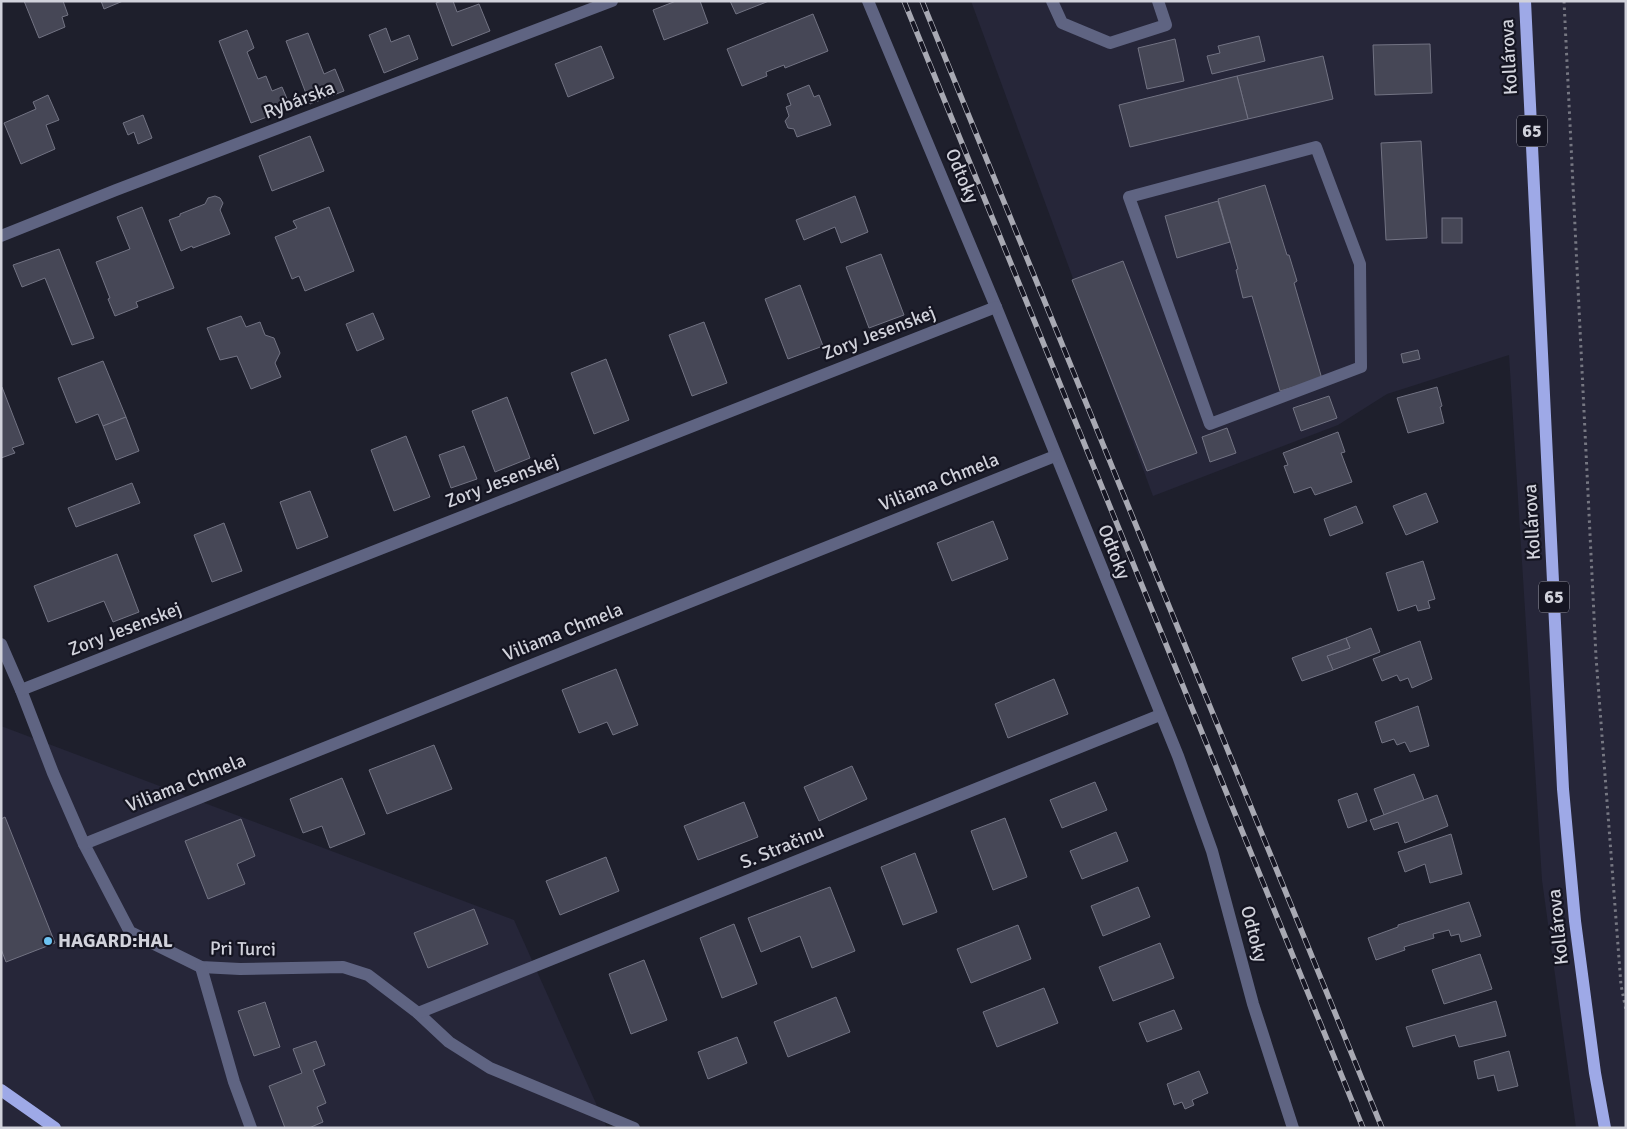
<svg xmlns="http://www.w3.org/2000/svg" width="1627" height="1129" font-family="Signika,sans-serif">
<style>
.built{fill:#262639}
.building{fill:#464756;stroke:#727383}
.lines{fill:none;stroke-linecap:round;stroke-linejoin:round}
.path{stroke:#767782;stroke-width:3;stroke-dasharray:2.5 4;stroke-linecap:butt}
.minor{stroke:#5f6482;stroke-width:12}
.major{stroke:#9ea9e7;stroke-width:12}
.rail-casing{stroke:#a8a9b3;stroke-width:5.5}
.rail{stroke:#151522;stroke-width:4;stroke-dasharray:11;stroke-linecap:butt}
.poi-dot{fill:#6cc3f2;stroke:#151522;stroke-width:2}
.labels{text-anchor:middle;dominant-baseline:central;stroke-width:4.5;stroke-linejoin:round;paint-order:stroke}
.shield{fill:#151522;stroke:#9999a4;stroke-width:1}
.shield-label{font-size:18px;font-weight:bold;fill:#d1d2db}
.street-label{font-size:19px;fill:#d1d2db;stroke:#151522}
.poi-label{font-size:19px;font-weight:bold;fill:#d1d2db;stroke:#151522;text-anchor:start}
</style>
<rect width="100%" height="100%" fill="#1e1f2c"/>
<g class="built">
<polygon points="971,1 1626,1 1626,1128 1576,1128 1542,880 1509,355 1387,394 1338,425 1153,496"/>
<polygon points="1,726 514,920 607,1128 1,1128"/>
</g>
<g class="building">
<polygon points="24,1 63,1 68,15 62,17 65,27 39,38"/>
<polygon points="101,1 123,1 104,9"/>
<polygon points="441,1 453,1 457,12 479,4 490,31 452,46 436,3"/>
<polygon points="676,1 700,1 708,23 664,40 653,10"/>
<polygon points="730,1 769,1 736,14"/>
<polygon points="813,14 828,51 785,68 784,65 766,72 767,76 742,86 727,49"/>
<polygon points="386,28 391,42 409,35 418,59 384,73 369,35"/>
<polygon points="247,30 254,48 247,52 258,79 266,76 272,91 282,87 291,108 251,123 219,41"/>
<polygon points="308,33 324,74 335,69 344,91 310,104 286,41"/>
<polygon points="1259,36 1265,61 1212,74 1207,56 1220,53 1218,46"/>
<polygon points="1175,39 1184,81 1147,89 1138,48"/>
<polygon points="1430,44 1432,93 1375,95 1373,45"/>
<polygon points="601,46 614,78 568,97 555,64"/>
<polygon points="1323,56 1333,99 1248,119 1237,76"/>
<polygon points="1237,76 1248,119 1130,147 1119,105"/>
<polygon points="809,85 814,97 819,95 831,125 797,137 794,129 788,128 785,121 789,116 786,107 791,105 787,94"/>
<polygon points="48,95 59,120 46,125 55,149 21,164 4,123 36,109 33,102"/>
<polygon points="143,115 152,138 138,144 134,132 128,135 123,123"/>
<polygon points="310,136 324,171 272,191 259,156"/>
<polygon points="1421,141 1427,238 1386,240 1381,143"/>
<polygon points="1265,185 1287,255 1289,255 1297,281 1294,283 1322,379 1280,391 1252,296 1243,298 1236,270 1238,269 1218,199"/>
<polygon points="215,196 220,198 223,203 220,210 230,234 193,248 192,246 181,251 169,220 180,216 180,214 205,204 208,198"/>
<polygon points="855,196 868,232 841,243 835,227 804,240 796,220"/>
<polygon points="1218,201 1230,242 1177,258 1165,216"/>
<polygon points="142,207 174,288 136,302 138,307 115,316 108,299 110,298 96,262 130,249 117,217"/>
<polygon points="329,207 354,271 305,291 299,276 292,279 275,237 297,228 293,221"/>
<rect x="1442" y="218" width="20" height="25"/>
<polygon points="59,249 94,338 72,345 45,278 22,287 13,265"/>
<polygon points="881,254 904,315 869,328 846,267"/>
<polygon points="1123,261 1197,453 1147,471 1072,280"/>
<polygon points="800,285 823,346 788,359 765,299"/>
<polygon points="373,313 384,339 357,351 346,324"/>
<polygon points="241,316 246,327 260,322 265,335 274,338 280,353 275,363 281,377 251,389 237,356 220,360 207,328"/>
<polygon points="704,322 727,383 692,396 669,335"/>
<polygon points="1418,350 1420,359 1403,363 1401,354"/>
<polygon points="606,359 629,420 594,434 571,373"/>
<polygon points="103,361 126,417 103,426 98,414 76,423 58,378"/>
<polygon points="1,387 2,387 24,444 12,448 15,453 1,458"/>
<polygon points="1437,387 1442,406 1440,407 1444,423 1408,433 1397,398"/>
<polygon points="1329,396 1337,418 1301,431 1293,408"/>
<polygon points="507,397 530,458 495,472 472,411"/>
<polygon points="126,417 139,451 116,460 103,426"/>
<polygon points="1227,428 1236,453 1210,462 1202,437"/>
<polygon points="1338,432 1345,452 1341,453 1352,482 1315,495 1311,487 1294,493 1284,466 1288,465 1283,453"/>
<polygon points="406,436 430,497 394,511 371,450"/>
<polygon points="464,446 477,479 451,488 439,455"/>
<polygon points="132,483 140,503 76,527 68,508"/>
<polygon points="310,491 328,537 297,549 280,502"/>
<polygon points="1426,493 1438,522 1406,535 1393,506"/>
<polygon points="1356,506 1363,523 1330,536 1324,519"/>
<polygon points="993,521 1008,559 952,581 937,543"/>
<polygon points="224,523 242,571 212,582 194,535"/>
<polygon points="117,554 139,612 113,622 104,601 48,622 34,586"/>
<polygon points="1423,561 1435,599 1428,601 1430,608 1418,611 1416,605 1398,611 1386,573"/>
<polygon points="1371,628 1380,652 1333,670 1327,656 1350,648 1346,638"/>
<polygon points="1346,638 1350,648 1327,656 1333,670 1302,681 1292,658"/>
<polygon points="1420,641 1432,679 1412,688 1408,678 1400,681 1397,675 1382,681 1373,659"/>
<polygon points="616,669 638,725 613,735 607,722 579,733 562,690"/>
<polygon points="1054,679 1068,714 1008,738 995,704"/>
<polygon points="1418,706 1429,746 1410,752 1405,742 1397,745 1394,739 1382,743 1375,722"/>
<polygon points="434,745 452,789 387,814 369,770"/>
<polygon points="852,766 867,799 819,821 804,787"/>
<polygon points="1414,774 1424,800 1384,815 1374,789"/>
<polygon points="342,778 365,834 330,848 322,826 303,833 290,799"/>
<polygon points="1095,782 1107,810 1062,828 1050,800"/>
<polygon points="1357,793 1367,821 1348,828 1338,800"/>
<polygon points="1437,795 1448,826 1405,843 1398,822 1374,830 1370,820"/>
<polygon points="744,802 758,837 698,860 684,826"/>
<polygon points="5,817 55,943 6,962 1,949 1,819"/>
<polygon points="1005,818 1027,877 993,890 971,831"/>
<polygon points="241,819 255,856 237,864 245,884 208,899 185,841"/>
<polygon points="1116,832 1128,861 1082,879 1070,851"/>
<polygon points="1451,834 1462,874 1430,883 1425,864 1405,872 1398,852"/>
<polygon points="915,853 937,912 903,925 881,867"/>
<polygon points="606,857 619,891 560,915 546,881"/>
<polygon points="830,887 855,951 812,968 800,936 761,952 748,918"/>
<polygon points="1138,887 1150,917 1103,936 1091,906"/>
<polygon points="1469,902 1481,936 1461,942 1459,934 1451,936 1449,930 1433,934 1434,938 1404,947 1405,950 1376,960 1368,938 1398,927 1398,925"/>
<polygon points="474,909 488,944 428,968 414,933"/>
<polygon points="734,924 757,984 722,998 700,938"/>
<polygon points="1018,925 1031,959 971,983 957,949"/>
<polygon points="1160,943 1174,978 1113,1001 1099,967"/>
<polygon points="1480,954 1492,989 1444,1004 1432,970"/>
<polygon points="644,960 667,1020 631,1034 609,974"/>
<polygon points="1044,988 1058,1023 997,1047 983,1012"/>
<polygon points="836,997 850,1032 788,1057 774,1022"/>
<polygon points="1496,1001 1506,1036 1459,1047 1455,1035 1413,1047 1406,1027"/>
<polygon points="265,1002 280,1047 254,1056 238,1011"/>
<polygon points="1174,1010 1182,1029 1147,1042 1139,1023"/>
<polygon points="737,1037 747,1063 708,1079 698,1052"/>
<polygon points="316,1041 325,1065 313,1070 326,1103 317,1107 323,1122 309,1128 285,1128 269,1086 302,1073 293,1049"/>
<polygon points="1509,1051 1518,1086 1498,1091 1494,1075 1478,1079 1474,1061"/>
<polygon points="1199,1071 1208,1093 1192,1100 1194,1105 1185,1109 1182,1102 1174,1105 1167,1084"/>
</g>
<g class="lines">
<polyline class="path" points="1564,1 1596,657 1621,985 1626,1010"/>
<g class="minor">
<polyline points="868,1 996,307 1178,756 1212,851 1253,1004 1293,1128"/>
<polyline points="1052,1 1062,23 1110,43 1166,25 1158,1"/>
<polygon points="1316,147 1360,264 1361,367 1210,424 1129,197"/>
<polyline points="1,236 116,190 612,1"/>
<polyline points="1,644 21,690 53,773 84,844 130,932 201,967 240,969 343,967 368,975 418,1013 449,1042 490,1068 634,1128"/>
<polyline points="21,690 996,307"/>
<polyline points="84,844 1055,456"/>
<polyline points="201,967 234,1082 251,1128"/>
<polyline points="418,1013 1160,715"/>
</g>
<g class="major">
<polyline points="1525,1 1563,789 1575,921 1595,1073 1605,1128"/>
<polyline points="1,1090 55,1128"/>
</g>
<defs>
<g id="rail">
<polyline points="904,1 1363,1128"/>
<polyline points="922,1 1382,1128"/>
</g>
</defs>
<use href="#rail" class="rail-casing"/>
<use href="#rail" class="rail"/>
</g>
<circle class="poi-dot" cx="48" cy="941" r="5"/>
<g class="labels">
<g class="shield">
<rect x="1517" y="115.5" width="30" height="31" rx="4"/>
<rect x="1539" y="581.5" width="30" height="31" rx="4"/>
</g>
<g class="shield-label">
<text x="1532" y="131">65</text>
<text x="1554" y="597">65</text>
</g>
<g class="street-label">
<text transform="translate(1509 57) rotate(-93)">Kollárova</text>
<text transform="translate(299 100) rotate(-21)">Rybárska</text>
<text transform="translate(962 176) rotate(67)">Odtoky</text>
<text transform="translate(879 333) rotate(-21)">Zory Jesenskej</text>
<text transform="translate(502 481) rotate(-21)">Zory Jesenskej</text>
<text transform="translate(939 482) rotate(-22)">Viliama Chmela</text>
<text transform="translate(1532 522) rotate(-93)">Kollárova</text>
<text transform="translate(1114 552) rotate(68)">Odtoky</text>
<text transform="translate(125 629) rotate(-21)">Zory Jesenskej</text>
<text transform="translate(563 632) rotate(-22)">Viliama Chmela</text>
<text transform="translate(186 783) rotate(-22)">Viliama Chmela</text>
<text transform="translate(782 847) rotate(-22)">S. Stračinu</text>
<text transform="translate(1558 927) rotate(-96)">Kollárova</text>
<text transform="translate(1254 934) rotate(75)">Odtoky</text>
<text transform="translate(243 949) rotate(1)">Pri Turci</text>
</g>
<g class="poi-label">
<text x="58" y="941">HAGARD:HAL</text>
</g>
</g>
<rect width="1627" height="1129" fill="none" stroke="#d1d2db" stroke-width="5"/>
</svg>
